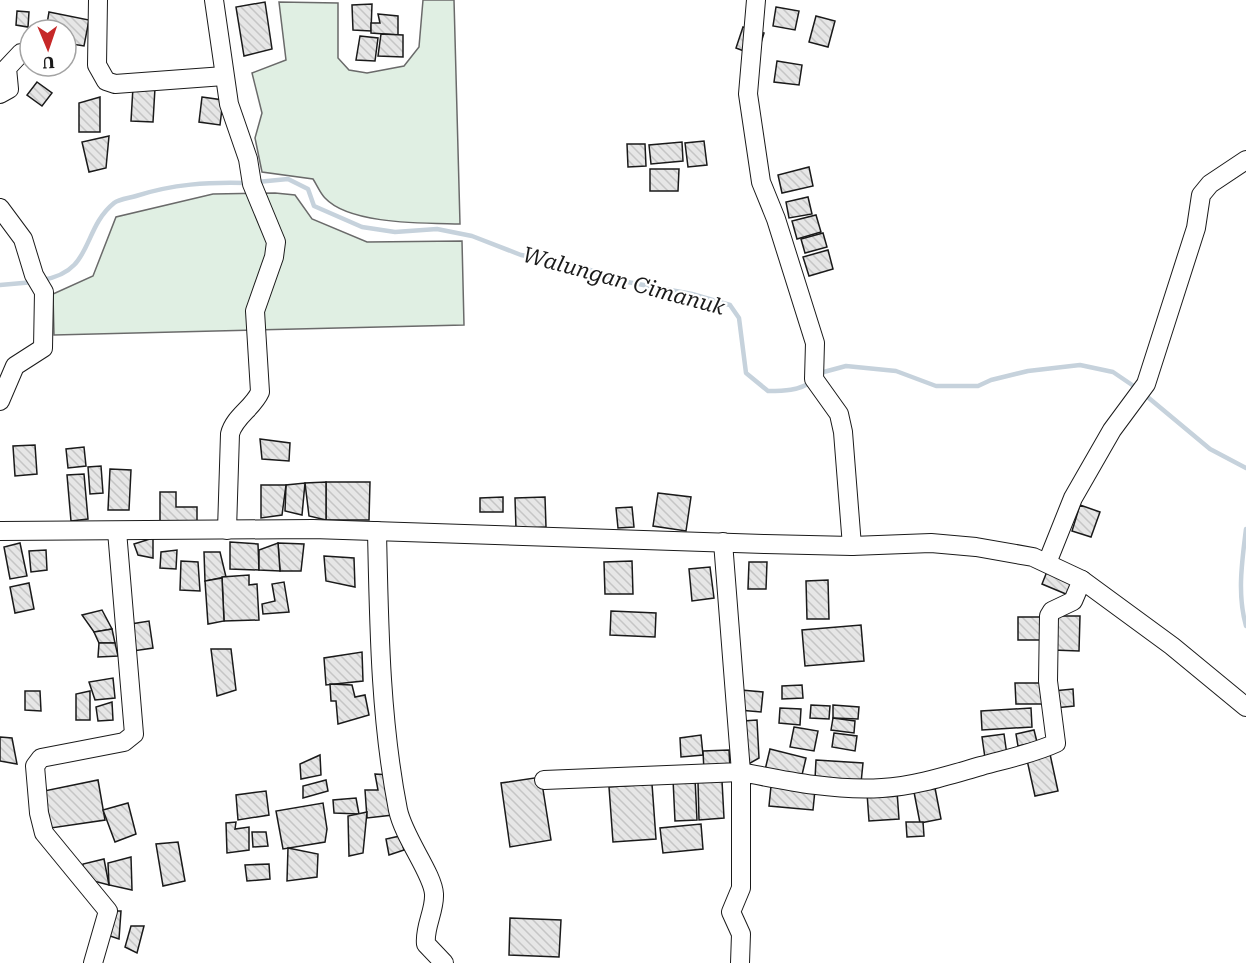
<svg xmlns="http://www.w3.org/2000/svg" width="1246" height="963" font-family="'Roboto Serif',serif">
<style>
.grass{fill:#e0efe3;stroke:#6a6a6a;stroke-width:1.5}
.lines{fill:none;stroke-linecap:round;stroke-linejoin:round}
.stream{stroke:#c6d2dc;stroke-width:4.5}
.building{fill:url(#building-back-hatch);stroke:#1a1a1a;stroke-width:1.5}
.minor-casing{stroke:#1a1a1a;stroke-width:20}
.minor{stroke:#fff;stroke-width:18}
.labels{text-anchor:middle;dominant-baseline:central;stroke-width:4.5;stroke-linejoin:round;paint-order:stroke}
.water-label{font-size:22px;font-style:italic;fill:#1a1a1a;stroke:#fff}
</style>
<defs>
<pattern id="building-back-hatch" width="6" height="6" patternUnits="userSpaceOnUse" patternTransform="scale(1.5)"><rect width="6" height="6" fill="#e6e6e6"/><path d="M-1 5l2 2M0 0l6 6M5-1l2 2" fill="none" stroke="#c5c5c5"/></pattern>
</defs>
<rect width="100%" height="100%" fill="#fff"/>
<g class="grass">
<path d="M423,0H454L460,224C426,223 350,225 325,198C320,193 317,185 313,179L262,172L255,138L262,113L252,73L286,60L279,2L338,3V58L349,70L367,73L404,66L419,47Z"/>
<polygon points="275,193 295,195 312,219 367,242 462,241 464,325 54,335 53,294 93,276 116,217 213,194"/>
</g>
<g class="lines">
<g class="stream">
<path d="M257,182L288,179L308,189L314,206L362,227L395,232L437,229L472,236L521,255L572,264L622,281L692,294L730,305L739,318L746,373L768,391C782,391 800,391 812,381"/>
<path d="M42,280C94,272 81,230 114,203C119,199 130,198 136,196C173,184 208,182 246,183"/>
<polyline points="0,285 34,282"/>
<polyline points="820,373 846,366 896,371 936,386 978,386 991,380 1028,371 1080,365 1113,372 1138,389"/>
<polyline points="1144,394 1210,449 1246,468"/>
<path d="M1246,529C1242,562 1237,594 1246,626"/>
</g>
</g>
<g class="building">
<polygon points="265,2 272,49 244,56 236,7"/>
<polygon points="372,4 371,31 353,30 352,5"/>
<polygon points="776,7 799,11 795,30 773,26"/>
<polygon points="17,11 29,12 28,27 16,25"/>
<polygon points="49,12 89,20 84,46 66,43 66,30 46,30"/>
<polygon points="378,14 398,16 398,35 371,33 371,23 380,23"/>
<polygon points="816,16 835,21 828,47 809,42"/>
<polygon points="743,27 764,33 757,56 736,48"/>
<polygon points="381,34 403,35 403,57 378,56"/>
<polygon points="360,36 378,38 375,61 356,60"/>
<polygon points="777,61 802,65 799,85 774,82"/>
<polygon points="37,82 52,93 42,106 27,95"/>
<polygon points="133,87 155,88 153,122 131,121"/>
<polygon points="100,97 100,132 79,132 79,103"/>
<polygon points="202,97 223,100 220,125 199,122"/>
<polygon points="109,136 106,168 89,172 82,142"/>
<polygon points="704,141 707,165 688,167 685,143"/>
<polygon points="682,142 683,161 651,164 649,145"/>
<polygon points="627,144 645,144 646,166 628,167"/>
<polygon points="809,167 813,186 782,193 778,175"/>
<polygon points="650,169 679,169 678,191 650,191"/>
<polygon points="808,197 812,214 789,218 786,202"/>
<polygon points="816,215 821,232 797,239 792,221"/>
<polygon points="823,233 827,247 805,253 801,239"/>
<polygon points="828,250 833,269 809,276 803,257"/>
<polygon points="260,439 290,443 289,461 262,459"/>
<polygon points="35,445 37,474 15,476 13,446"/>
<polygon points="84,447 86,466 68,468 66,449"/>
<polygon points="101,466 103,493 90,494 88,467"/>
<polygon points="110,469 131,470 129,510 108,510"/>
<polygon points="84,474 88,519 71,521 67,475"/>
<polygon points="326,482 370,482 369,520 326,520"/>
<polygon points="326,482 326,520 309,516 305,483"/>
<polygon points="305,483 302,515 285,511 286,485"/>
<polygon points="261,485 286,485 282,515 261,518"/>
<polygon points="160,492 176,492 176,507 197,507 197,522 160,522"/>
<polygon points="658,493 691,497 686,531 653,526"/>
<polygon points="503,497 503,512 480,512 480,498"/>
<polygon points="545,497 546,527 516,529 515,498"/>
<polygon points="1080,505 1100,512 1091,537 1072,531"/>
<polygon points="632,507 634,527 618,528 616,508"/>
<polygon points="153,538 153,558 138,555 134,544"/>
<polygon points="230,542 258,544 259,570 230,569"/>
<polygon points="20,543 27,576 10,579 4,547"/>
<polygon points="278,543 304,544 301,571 280,571"/>
<polygon points="278,543 280,571 259,570 259,550"/>
<polygon points="46,550 47,570 31,572 29,551"/>
<polygon points="177,550 176,569 160,568 161,552"/>
<polygon points="204,552 220,552 226,577 205,581"/>
<polygon points="324,556 354,558 355,587 326,581"/>
<polygon points="181,561 198,562 200,591 180,590"/>
<polygon points="632,561 633,594 605,594 604,562"/>
<polygon points="749,562 767,562 766,589 748,589"/>
<polygon points="710,567 714,598 692,601 689,569"/>
<polygon points="1048,569 1079,582 1073,597 1042,584"/>
<polygon points="249,575 249,585 257,584 259,620 224,621 222,577"/>
<polygon points="222,578 224,621 208,624 205,581"/>
<polygon points="828,580 829,619 807,619 806,581"/>
<polygon points="284,582 289,612 263,614 262,604 275,601 272,584"/>
<polygon points="29,583 34,609 15,613 10,587"/>
<polygon points="102,610 112,629 94,632 82,615"/>
<polygon points="611,611 656,613 655,637 610,635"/>
<polygon points="1054,616 1080,616 1079,651 1053,650"/>
<polygon points="1018,617 1045,617 1046,640 1018,640"/>
<polygon points="149,621 153,648 133,651 131,624"/>
<polygon points="861,625 864,661 805,666 802,630"/>
<polygon points="112,629 115,643 99,643 94,632"/>
<polygon points="99,643 115,643 118,656 98,657"/>
<polygon points="211,649 231,649 236,690 217,696"/>
<polygon points="362,652 363,681 326,685 324,658"/>
<polygon points="113,678 115,698 95,700 89,682"/>
<polygon points="1015,683 1043,683 1043,704 1016,704"/>
<polygon points="330,684 352,685 355,697 365,695 369,715 338,724 336,701 331,701"/>
<polygon points="802,685 803,698 782,699 782,686"/>
<polygon points="1073,689 1074,706 1055,708 1053,691"/>
<polygon points="741,690 763,692 761,712 739,710"/>
<polygon points="25,691 40,691 41,711 25,710"/>
<polygon points="90,691 90,720 76,720 76,694"/>
<polygon points="112,702 113,720 98,721 96,707"/>
<polygon points="811,705 830,706 829,719 810,718"/>
<polygon points="833,705 859,707 858,719 833,718"/>
<polygon points="780,708 801,709 800,725 779,723"/>
<polygon points="1031,708 1032,727 982,730 981,711"/>
<polygon points="833,718 855,721 854,733 831,730"/>
<polygon points="757,720 759,758 745,766 743,721"/>
<polygon points="794,727 818,731 814,751 790,747"/>
<polygon points="1034,730 1037,742 1018,746 1016,734"/>
<polygon points="834,733 857,736 855,751 832,747"/>
<polygon points="1004,734 1007,755 985,758 982,737"/>
<polygon points="701,735 703,755 681,757 680,738"/>
<polygon points="0,737 12,738 17,764 0,761"/>
<polygon points="770,749 806,758 801,779 765,770"/>
<polygon points="729,750 730,769 704,771 703,751"/>
<polygon points="1050,754 1058,791 1035,796 1027,760"/>
<polygon points="320,755 321,775 301,779 300,764"/>
<polygon points="816,760 863,763 861,783 815,779"/>
<polygon points="375,774 390,775 393,815 367,818 365,790 378,790"/>
<polygon points="541,777 551,840 510,847 501,783"/>
<polygon points="695,778 697,820 675,821 673,779"/>
<polygon points="98,780 105,820 51,828 44,791"/>
<polygon points="326,780 328,791 303,798 303,786"/>
<polygon points="722,781 724,818 699,820 698,782"/>
<polygon points="652,784 656,839 613,842 609,787"/>
<polygon points="771,786 815,790 813,810 769,806"/>
<polygon points="935,788 941,819 920,823 914,792"/>
<polygon points="266,791 269,815 238,820 236,795"/>
<polygon points="897,791 899,819 869,821 867,793"/>
<polygon points="356,798 359,814 334,813 333,800"/>
<polygon points="128,803 136,834 115,842 103,810"/>
<polygon points="323,803 327,829 325,842 283,849 276,811"/>
<polygon points="367,812 363,853 349,856 348,816"/>
<polygon points="236,822 235,829 249,827 249,850 227,853 226,823"/>
<polygon points="906,822 923,822 924,836 907,837"/>
<polygon points="701,824 703,849 663,853 660,828"/>
<polygon points="252,832 266,832 268,846 253,847"/>
<polygon points="400,836 404,850 389,855 386,839"/>
<polygon points="178,842 185,881 163,886 156,844"/>
<polygon points="288,848 318,854 317,877 287,881"/>
<polygon points="131,857 132,890 109,885 108,863"/>
<polygon points="104,859 109,885 82,878 83,864"/>
<polygon points="269,864 270,879 247,881 245,865"/>
<polygon points="108,911 121,911 119,939 107,935"/>
<polygon points="510,918 561,920 559,957 509,955"/>
<polygon points="131,926 144,926 137,953 125,947"/>
</g>
<g class="lines">
<defs>
<g id="minor">
<polyline points="98,0 97,65 106,81 115,84 224,76"/>
<path d="M214,0L229,104L248,159L252,184L276,242L274,257L255,311L260,392C253,408 234,417 230,434L227,530"/>
<polyline points="756,0 748,94 761,182 776,219 815,343 814,379 839,414 843,432 852,546"/>
<polyline points="0,94 9,89 7,68 21,53"/>
<polyline points="0,208 23,239 34,275 44,292 43,348 15,366 0,401"/>
<polyline points="0,531 313,529 765,544 852,546 931,543 976,547 1033,557 1082,580 1172,646 1246,707"/>
<path d="M377,531C379,625 380,718 398,810C404,838 433,874 434,894C435,911 424,927 426,944L444,963"/>
<polyline points="1047,563 1073,498 1112,430 1146,384 1196,228 1201,195 1210,184 1246,160"/>
<polyline points="544,780 741,772 723,542"/>
<polyline points="93,963 108,911 44,833 39,813 35,766 41,758 124,742 134,734 117,531"/>
<path d="M740,963L741,934L731,912L741,888V772C787,781 835,791 882,788C916,786 949,775 981,766C1006,759 1032,754 1056,743L1048,681L1049,616L1052,611L1073,601L1082,580"/>
</g>
</defs>
<use href="#minor" class="minor-casing"/>
<use href="#minor" class="minor"/>
</g>
<g class="labels">
<g class="water-label">
<text transform="translate(624 281) rotate(15)">Walungan Cimanuk</text>
</g>
</g>
<g transform="translate(48 48) rotate(178)"><circle r="28" fill="#ffffff" stroke="#a3a3a3" stroke-width="1.5"/>
<path d="M0-4.5L10 22L0 15L-10 22Z" fill="#c62828"/>
<text y="-9" font-size="16" font-weight="bold" text-anchor="middle" fill="#1a1a1a">U</text>
</g>
</svg>
